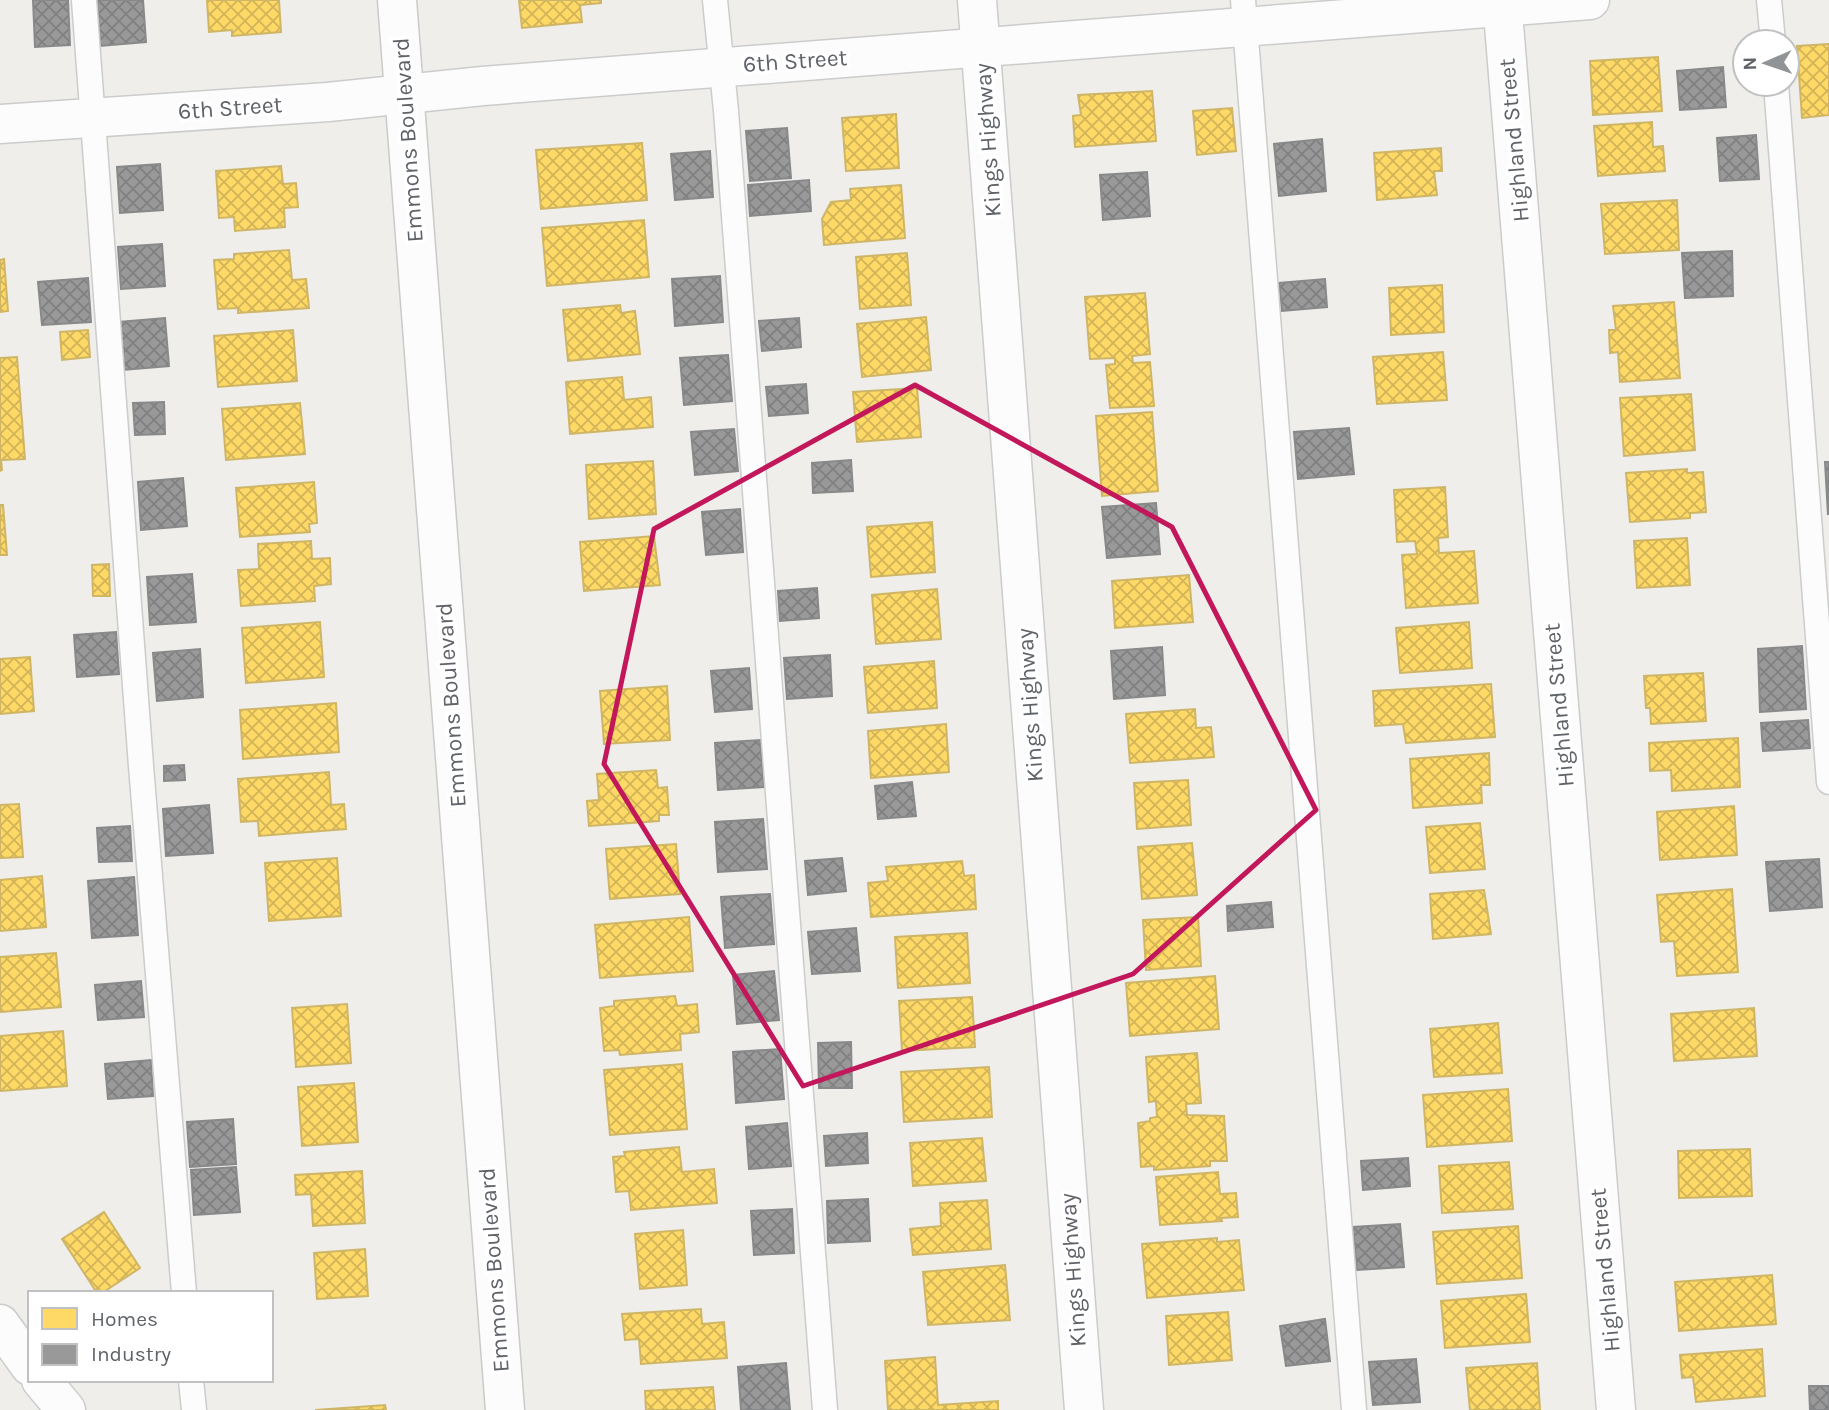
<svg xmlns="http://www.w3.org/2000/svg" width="1829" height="1410" font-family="Karla,sans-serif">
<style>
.homes{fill:url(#homes-cross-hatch);stroke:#cfb667;stroke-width:2}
.industry{fill:url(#industry-cross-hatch);stroke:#88898a;stroke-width:2}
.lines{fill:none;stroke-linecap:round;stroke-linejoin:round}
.lane-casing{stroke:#cbcccc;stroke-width:27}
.street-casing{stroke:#cbcccc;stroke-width:41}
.secondary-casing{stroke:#cacacb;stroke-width:41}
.lane{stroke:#fdfcfc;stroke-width:24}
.street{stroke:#fdfcfc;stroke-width:38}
.secondary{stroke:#fdfcfc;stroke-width:38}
.marked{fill:none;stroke:#c2185b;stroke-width:5;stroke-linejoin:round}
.labels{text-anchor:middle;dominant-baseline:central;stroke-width:7;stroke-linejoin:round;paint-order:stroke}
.street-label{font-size:23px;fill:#5f6368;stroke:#fff}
</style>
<defs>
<pattern id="homes-cross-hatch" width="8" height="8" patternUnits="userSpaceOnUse" patternTransform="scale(1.75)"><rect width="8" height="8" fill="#ffd966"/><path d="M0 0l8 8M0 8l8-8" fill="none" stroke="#d2b458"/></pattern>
<pattern id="industry-cross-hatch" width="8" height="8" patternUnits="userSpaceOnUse" patternTransform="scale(1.75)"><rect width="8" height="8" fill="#999"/><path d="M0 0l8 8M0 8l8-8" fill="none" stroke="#808081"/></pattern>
</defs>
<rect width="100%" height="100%" fill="#efeeea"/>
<g class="homes">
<polygon points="207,0 279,0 281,32 232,36 232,30 209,32"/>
<polygon points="519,0 601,0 601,3 580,5 582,22 522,28"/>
<polygon points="1829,44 1829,115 1802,118 1797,46"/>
<polygon points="1658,57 1662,111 1593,115 1590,61"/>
<polygon points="1152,91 1156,141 1075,147 1073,116 1081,115 1078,95"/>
<polygon points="1232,108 1236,151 1197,155 1193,111"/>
<polygon points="896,114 899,168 846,171 842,118"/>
<polygon points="1652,122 1653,147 1663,146 1665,171 1598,176 1594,126"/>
<polygon points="642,143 647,200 541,209 536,150"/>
<polygon points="1441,148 1442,171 1434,171 1437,195 1377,200 1374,153"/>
<polygon points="281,166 283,184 296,183 298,207 284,208 285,227 235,231 234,217 219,218 216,171"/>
<polygon points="901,185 905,238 824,245 822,219 831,202 851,200 850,189"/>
<polygon points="1677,200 1679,250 1605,254 1601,204"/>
<polygon points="644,220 649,277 547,286 542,228"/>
<polygon points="289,250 292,280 306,279 309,308 238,313 238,308 218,309 214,260 234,259 234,254"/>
<polygon points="907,253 911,305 860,309 856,257"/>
<polygon points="4,259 8,311 0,312 0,260"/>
<polygon points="1442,285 1444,332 1391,335 1389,288"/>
<polygon points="1145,293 1150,354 1132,356 1133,363 1150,362 1154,406 1110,408 1106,365 1115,364 1115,358 1090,359 1085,297"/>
<polygon points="1674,302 1680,378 1620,382 1618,352 1610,353 1609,330 1616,330 1613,306"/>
<polygon points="620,305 621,313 635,311 640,354 568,361 563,310"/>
<polygon points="926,317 931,370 862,377 857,324"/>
<polygon points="88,330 90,357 62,360 60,332"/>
<polygon points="293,330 297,381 218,387 214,336"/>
<polygon points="1443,352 1447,400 1377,404 1373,357"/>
<polygon points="17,357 25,459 1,460 2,470 0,471 0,358"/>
<polygon points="622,377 624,400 651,397 653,427 570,434 566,382"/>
<polygon points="917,388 921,437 857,442 853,392"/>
<polygon points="1691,394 1695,450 1624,456 1620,398"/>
<polygon points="300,403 305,454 226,460 222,409"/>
<polygon points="1152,412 1158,491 1102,496 1096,416"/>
<polygon points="653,461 656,514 589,519 586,465"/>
<polygon points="1687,469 1687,473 1703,472 1706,512 1690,513 1690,518 1630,522 1626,473"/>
<polygon points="314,482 317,523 309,524 310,532 240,537 236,488"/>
<polygon points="1445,487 1448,537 1438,538 1439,553 1474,551 1478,603 1406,608 1402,555 1417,554 1415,541 1397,542 1394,490"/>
<polygon points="0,505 3,505 7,555 0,555"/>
<polygon points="932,522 935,572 871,577 867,527"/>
<polygon points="654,536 660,585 584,591 580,542"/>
<polygon points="1687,538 1690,585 1637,588 1634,541"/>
<polygon points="311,541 312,559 330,558 331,584 314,586 315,601 241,606 238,570 259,569 258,544"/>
<polygon points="109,564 110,596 93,596 92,565"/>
<polygon points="1189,575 1193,622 1115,628 1112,581"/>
<polygon points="937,589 941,639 876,644 872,595"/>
<polygon points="320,622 324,677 246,683 242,628"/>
<polygon points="1469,622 1472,668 1400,673 1396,628"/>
<polygon points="30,657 34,711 0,714 0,659"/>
<polygon points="934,661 937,708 868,713 864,667"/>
<polygon points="1703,673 1706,721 1651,724 1650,708 1646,708 1644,676"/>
<polygon points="1491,684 1495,737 1406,743 1403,724 1375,726 1373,691"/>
<polygon points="667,686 670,740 604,744 600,691"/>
<polygon points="336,703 339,752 243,759 240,710"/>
<polygon points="1195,709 1196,728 1211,727 1214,757 1130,763 1126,714"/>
<polygon points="946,724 949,772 871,778 868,731"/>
<polygon points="1738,738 1740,787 1672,791 1671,770 1650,771 1649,743"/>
<polygon points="1489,753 1490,785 1481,785 1482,803 1413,808 1410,759"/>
<polygon points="656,770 658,788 667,787 669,815 659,815 659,821 589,826 587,801 599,800 597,774"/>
<polygon points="329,772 331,805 344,804 346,829 259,836 258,821 241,822 238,779"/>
<polygon points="1188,780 1191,825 1137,829 1134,783"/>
<polygon points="19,804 23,857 0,858 0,805"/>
<polygon points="1734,806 1737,855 1660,860 1657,812"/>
<polygon points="1480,823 1485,869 1430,873 1426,827"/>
<polygon points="1192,843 1197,895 1142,899 1138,847"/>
<polygon points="676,844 680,894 610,899 606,849"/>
<polygon points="337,858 341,916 269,921 265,863"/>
<polygon points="962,861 964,876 974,875 976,909 871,917 868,883 888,881 886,867"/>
<polygon points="42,876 46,927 0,931 0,880"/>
<polygon points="1732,889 1738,972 1677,976 1674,941 1661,942 1657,895"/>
<polygon points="1484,890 1491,934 1433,939 1430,894"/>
<polygon points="689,917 693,971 600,978 595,925"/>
<polygon points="1198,917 1201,966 1146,970 1143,920"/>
<polygon points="967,933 970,983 898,988 895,937"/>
<polygon points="56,953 61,1007 0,1012 0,957"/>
<polygon points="1215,976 1219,1029 1130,1036 1126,983"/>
<polygon points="675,996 677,1006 697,1004 699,1032 680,1034 681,1050 620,1055 619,1050 604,1051 600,1008 614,1006 614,1001"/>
<polygon points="972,997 975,1047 902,1051 899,1001"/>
<polygon points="347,1004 351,1063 296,1067 292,1008"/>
<polygon points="1754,1008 1757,1056 1674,1061 1671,1014"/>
<polygon points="1498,1023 1502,1073 1434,1077 1430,1029"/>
<polygon points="63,1031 67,1086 0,1091 0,1036"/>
<polygon points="1197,1053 1201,1103 1186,1104 1187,1115 1224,1116 1227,1161 1210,1161 1210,1166 1154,1170 1154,1166 1141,1167 1138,1123 1150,1121 1150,1118 1157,1117 1156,1101 1149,1102 1146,1057"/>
<polygon points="682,1064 687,1129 610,1135 604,1070"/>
<polygon points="989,1067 992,1117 904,1122 901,1072"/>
<polygon points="354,1083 358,1142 302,1146 298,1087"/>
<polygon points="1508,1089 1512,1141 1427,1147 1423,1095"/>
<polygon points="982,1138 986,1181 913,1186 910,1143"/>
<polygon points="679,1147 682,1172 714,1169 717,1203 631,1210 629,1191 616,1192 613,1157 625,1156 624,1152"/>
<polygon points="1750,1149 1752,1196 1679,1198 1678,1151"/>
<polygon points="1509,1162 1513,1209 1442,1213 1439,1166"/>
<polygon points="362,1171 365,1223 313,1226 311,1194 296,1195 295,1175"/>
<polygon points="1218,1172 1220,1194 1236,1193 1238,1217 1221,1218 1222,1221 1160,1225 1156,1177"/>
<polygon points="987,1200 991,1249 913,1255 910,1229 941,1226 940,1203"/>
<polygon points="104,1212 140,1268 102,1293 97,1293 62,1239"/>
<polygon points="1518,1226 1522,1278 1437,1284 1433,1232"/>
<polygon points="683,1230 687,1285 640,1289 635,1234"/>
<polygon points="1217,1238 1217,1242 1239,1240 1244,1290 1147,1298 1142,1244"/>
<polygon points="365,1249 368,1296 317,1299 314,1253"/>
<polygon points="1005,1265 1010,1320 928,1325 923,1272"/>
<polygon points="1772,1275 1776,1324 1679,1331 1675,1282"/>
<polygon points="1526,1294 1530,1342 1445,1348 1441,1301"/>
<polygon points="701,1309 702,1324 724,1322 727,1358 641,1364 639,1339 625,1340 622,1314"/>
<polygon points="1228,1312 1232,1360 1169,1365 1166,1316"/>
<polygon points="1762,1349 1765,1396 1696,1402 1693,1377 1682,1378 1680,1355"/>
<polygon points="935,1357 938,1405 998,1401 998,1410 888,1410 885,1361"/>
<polygon points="1537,1363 1540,1410 1470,1410 1466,1368"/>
<polygon points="713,1387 715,1410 646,1410 645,1391"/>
<polygon points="385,1405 386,1410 315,1410"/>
</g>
<g class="industry">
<polygon points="33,0 68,0 70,45 35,47"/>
<polygon points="97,0 143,0 146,42 100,46"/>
<polygon points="1723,67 1726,107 1680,110 1677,71"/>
<polygon points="787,128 791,178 750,181 746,131"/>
<polygon points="1756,135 1759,179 1720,181 1717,138"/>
<polygon points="1322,139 1326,191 1279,196 1274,144"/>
<polygon points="710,151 713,197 675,200 671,154"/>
<polygon points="160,164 163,210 120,213 117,167"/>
<polygon points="1147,172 1150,216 1103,220 1100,175"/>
<polygon points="809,180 811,211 750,216 748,185"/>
<polygon points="162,244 165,286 121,289 118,247"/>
<polygon points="1732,251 1733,296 1685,298 1682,253"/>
<polygon points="720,276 723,322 675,326 672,279"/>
<polygon points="88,278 91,322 42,325 38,282"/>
<polygon points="1325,279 1327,307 1282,311 1279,283"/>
<polygon points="165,318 169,366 123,370 119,322"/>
<polygon points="799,318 801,347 762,351 759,321"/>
<polygon points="728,355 732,401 684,405 680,358"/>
<polygon points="806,384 808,413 769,416 766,387"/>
<polygon points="164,402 165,434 135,435 133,403"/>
<polygon points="1349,428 1354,474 1298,479 1294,432"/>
<polygon points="734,429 738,471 695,475 691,432"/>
<polygon points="851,460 853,491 813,493 812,463"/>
<polygon points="1825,462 1829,462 1828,515"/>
<polygon points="183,478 187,526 141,530 138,482"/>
<polygon points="1156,503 1160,554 1107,558 1102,507"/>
<polygon points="740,509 743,552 706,555 702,512"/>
<polygon points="192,574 196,622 150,625 147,577"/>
<polygon points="817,588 819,618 780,621 778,591"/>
<polygon points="116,632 119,674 77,677 74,635"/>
<polygon points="1802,646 1806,709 1760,712 1758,649"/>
<polygon points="1162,647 1165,695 1114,699 1111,651"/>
<polygon points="200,649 203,697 157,701 153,653"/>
<polygon points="830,655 832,696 787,699 784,658"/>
<polygon points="749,668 752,709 715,712 711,671"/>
<polygon points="1808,720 1810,748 1763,751 1761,723"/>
<polygon points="760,740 764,787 718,790 715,743"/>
<polygon points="184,765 185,780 164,781 164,766"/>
<polygon points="912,782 916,816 878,819 875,786"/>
<polygon points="209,805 213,853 166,856 163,809"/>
<polygon points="763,819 767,869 718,872 715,822"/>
<polygon points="130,826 132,861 99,862 97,828"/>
<polygon points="842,858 846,891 808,895 805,861"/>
<polygon points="1819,859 1822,907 1770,911 1766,862"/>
<polygon points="134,877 138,935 92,938 88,881"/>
<polygon points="770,894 774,944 725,948 721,897"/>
<polygon points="1271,902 1273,927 1228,931 1227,906"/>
<polygon points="856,928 860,971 812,974 808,932"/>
<polygon points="774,971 779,1020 737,1024 733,975"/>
<polygon points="141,981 144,1017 98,1020 95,985"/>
<polygon points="851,1042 852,1088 819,1088 818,1043"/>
<polygon points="780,1049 784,1099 736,1103 733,1052"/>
<polygon points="151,1060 153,1096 108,1099 105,1064"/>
<polygon points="233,1119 236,1164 190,1167 187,1122"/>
<polygon points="787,1123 791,1166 749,1169 746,1127"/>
<polygon points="867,1133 868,1163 826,1166 824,1136"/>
<polygon points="1408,1158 1410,1186 1363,1190 1361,1161"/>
<polygon points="236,1167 240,1212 194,1215 191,1170"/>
<polygon points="868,1199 870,1241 828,1243 827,1201"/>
<polygon points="792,1209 794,1253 754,1255 751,1211"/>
<polygon points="1400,1224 1404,1267 1357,1270 1353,1227"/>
<polygon points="1325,1319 1330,1361 1286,1366 1280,1326"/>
<polygon points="1416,1359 1420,1402 1373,1405 1369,1362"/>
<polygon points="786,1363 790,1410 741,1410 738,1367"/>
<polygon points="1809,1386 1829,1386 1829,1410 1810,1410"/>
</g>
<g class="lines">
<defs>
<g id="lane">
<polyline points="84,0 141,766 184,1293"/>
<polyline points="715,0 726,111 825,1410"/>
<polyline points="1243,0 1354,1410"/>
<polyline points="1769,0 1773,42"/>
<polyline points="1776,84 1829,782"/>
<polyline points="191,1380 194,1410"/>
</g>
<g id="street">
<polyline points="977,0 1084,1410"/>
<polyline points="1502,0 1616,1410"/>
<polyline points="0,124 328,102 483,86 1590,0"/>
<polyline points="0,1324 30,1366"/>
<polyline points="41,1380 66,1410"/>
</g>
<polyline id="secondary" points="397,0 505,1410"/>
</defs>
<use href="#lane" class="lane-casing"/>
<use href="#street" class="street-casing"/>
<use href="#secondary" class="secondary-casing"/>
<use href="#lane" class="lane"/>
<use href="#street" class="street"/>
<use href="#secondary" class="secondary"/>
</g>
<path class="marked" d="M915,385L1172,527L1316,810L1133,974L803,1086L604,764L654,529Z"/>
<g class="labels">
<g class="street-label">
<text transform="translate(795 61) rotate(-4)">6th Street</text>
<text transform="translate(230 108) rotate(-4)">6th Street</text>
<text transform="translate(408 140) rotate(-94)">Emmons Boulevard</text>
<text transform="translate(988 140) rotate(-94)">Kings Highway</text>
<text transform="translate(1514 140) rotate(-95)">Highland Street</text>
<text transform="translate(451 705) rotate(-94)">Emmons Boulevard</text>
<text transform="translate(1030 705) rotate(-94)">Kings Highway</text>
<text transform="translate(1559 705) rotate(-95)">Highland Street</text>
<text transform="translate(494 1270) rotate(-94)">Emmons Boulevard</text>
<text transform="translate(1073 1270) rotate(-94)">Kings Highway</text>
<text transform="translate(1605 1270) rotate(-95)">Highland Street</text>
</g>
</g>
<rect x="28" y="1291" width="245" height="91" fill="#ffffff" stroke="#bfc1c3" stroke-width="2"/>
<rect x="42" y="1308" width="35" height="21" fill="#ffd966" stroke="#bfc1c3" stroke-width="2"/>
<text x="91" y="1326" font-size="21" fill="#5f6368">Homes</text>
<rect x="42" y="1344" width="35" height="21" fill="#999999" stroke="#bfc1c3" stroke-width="2"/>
<text x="91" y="1361" font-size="21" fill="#5f6368">Industry</text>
<g transform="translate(1766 63) rotate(268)"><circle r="33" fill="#ffffff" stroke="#bfc1c3" stroke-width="2"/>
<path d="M0-5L12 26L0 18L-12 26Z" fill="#919496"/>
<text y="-10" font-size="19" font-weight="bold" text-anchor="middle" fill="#5f6368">N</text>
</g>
</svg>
